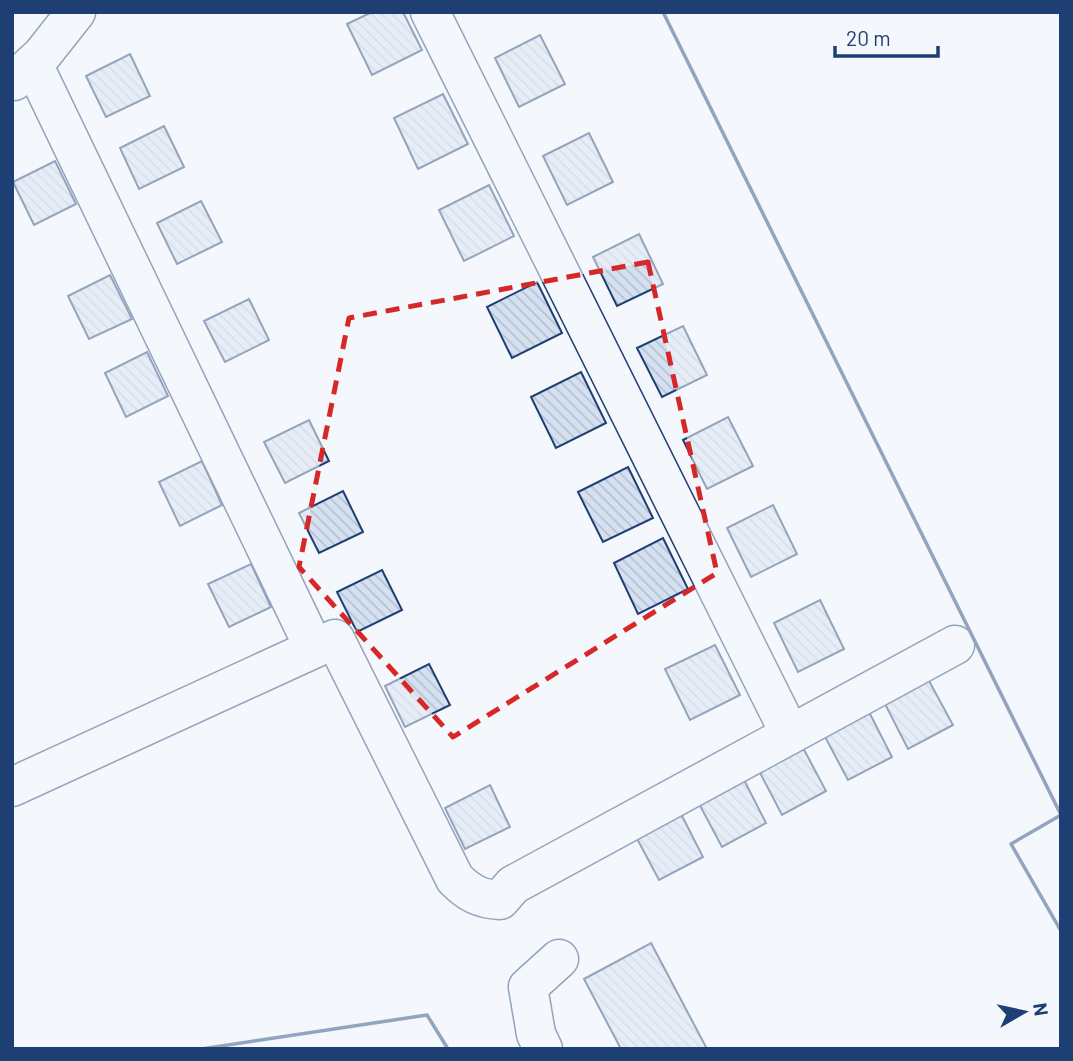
<svg xmlns="http://www.w3.org/2000/svg" width="1073" height="1061" font-family="Barlow,sans-serif">
<style>
.building{fill:url(#building-back-hatch);stroke:#1d3f73;stroke-width:2}
.lines{fill:none;stroke-linecap:round;stroke-linejoin:round}
.minor-casing{stroke:#1d3f73;stroke-width:41}
.minor{stroke:#f4f7fb;stroke-width:38}
.wall{stroke:#1d3f73;stroke-width:3.5}
.marked{fill:none;stroke:#d62828;stroke-width:5;stroke-dasharray:14 9;stroke-linejoin:round}
</style>
<defs>
<pattern id="building-back-hatch" width="6" height="6" patternUnits="userSpaceOnUse" patternTransform="scale(1.75)"><rect width="6" height="6" fill="#d5e0f0"/><path d="M-1 5l2 2M0 0l6 6M5-1l2 2" fill="none" stroke="#b6c1d1"/></pattern>
</defs>
<rect width="100%" height="100%" fill="#f4f7fb"/>
<g class="building">
<polygon points="372,12 403,12 422,50 372,75 347,24"/>
<polygon points="540,35 565,84 519,107 495,58"/>
<polygon points="130,54 150,96 106,117 86,76"/>
<polygon points="443,94 468,144 418,169 394,118"/>
<polygon points="164,126 184,167 139,189 120,148"/>
<polygon points="589,133 613,182 567,205 543,156"/>
<polygon points="55,161 76,204 34,225 13,182"/>
<polygon points="489,185 514,236 464,261 439,210"/>
<polygon points="201,201 222,242 177,264 157,223"/>
<polygon points="639,234 663,284 617,306 593,257"/>
<polygon points="110,275 132,319 89,339 68,296"/>
<polygon points="537,282 562,333 512,358 487,307"/>
<polygon points="249,299 269,340 225,362 204,321"/>
<polygon points="683,326 707,375 662,397 637,348"/>
<polygon points="147,352 168,396 126,417 105,373"/>
<polygon points="581,372 606,423 556,448 531,397"/>
<polygon points="728,417 753,466 707,489 683,440"/>
<polygon points="309,420 329,461 285,483 264,442"/>
<polygon points="202,461 222,505 180,526 159,482"/>
<polygon points="628,467 653,518 603,542 578,492"/>
<polygon points="343,491 363,532 319,553 299,513"/>
<polygon points="773,505 797,554 751,577 727,528"/>
<polygon points="663,538 688,589 638,614 614,563"/>
<polygon points="251,564 271,607 229,627 208,584"/>
<polygon points="382,570 402,610 357,632 337,592"/>
<polygon points="820,600 844,649 798,672 774,623"/>
<polygon points="715,645 740,695 690,720 665,669"/>
<polygon points="429,664 450,705 405,727 385,686"/>
<polygon points="928,679 953,725 908,749 884,702"/>
<polygon points="868,710 892,757 848,780 823,733"/>
<polygon points="801,744 826,791 782,815 757,767"/>
<polygon points="742,776 766,823 722,847 697,800"/>
<polygon points="490,785 510,827 465,849 445,808"/>
<polygon points="679,810 703,857 659,880 634,833"/>
<polygon points="651,943 707,1049 621,1049 584,979"/>
</g>
<g class="lines">
<defs>
<g id="minor">
<polyline points="430,12 790,734"/>
<polyline points="33,64 314,648"/>
<polyline points="14,81 42,55 76,12"/>
<path d="M12,787L335,639L455,879C469,893 480,899 500,900L513,885L955,645"/>
<polyline points="543,1049 536,1034 528,987 559,959"/>
</g>
</defs>
<use href="#minor" class="minor-casing"/>
<use href="#minor" class="minor"/>
<g class="wall">
<polyline points="663,12 1061,815"/>
<polyline points="1061,815 1011,844 1061,931"/>
<polyline points="201,1049 427,1015 448,1049"/>
</g>
</g>
<path d="M0 0H1073V1061H0ZM648,262L717,573L453,737L299,567L349,318Z" fill="#f4f7fb" fill-opacity=".55" fill-rule="evenodd"/>
<path class="marked" d="M648,262L717,573L453,737L299,567L349,318Z"/>
<rect width="1073" height="1061" fill="none" stroke="#1d3f73" stroke-width="28"/>
<g transform="translate(1024 1012) rotate(81)" stroke="#f4f7fb" stroke-width="5" paint-order="stroke">
<path d="M0-5L12 26L0 18L-12 26Z" fill="#1d3f73"/>
<text y="-10" font-size="19" font-weight="bold" text-anchor="middle" fill="#1d3f73">N</text>
</g>
<path d="M835 46v10h103v-10" fill="none" stroke="#1d3f73" stroke-width="3.5"/>
<text x="846" y="46" font-size="21" fill="#1d3f73" stroke="#f4f7fb" stroke-width="5" paint-order="stroke">20 m</text>
</svg>
